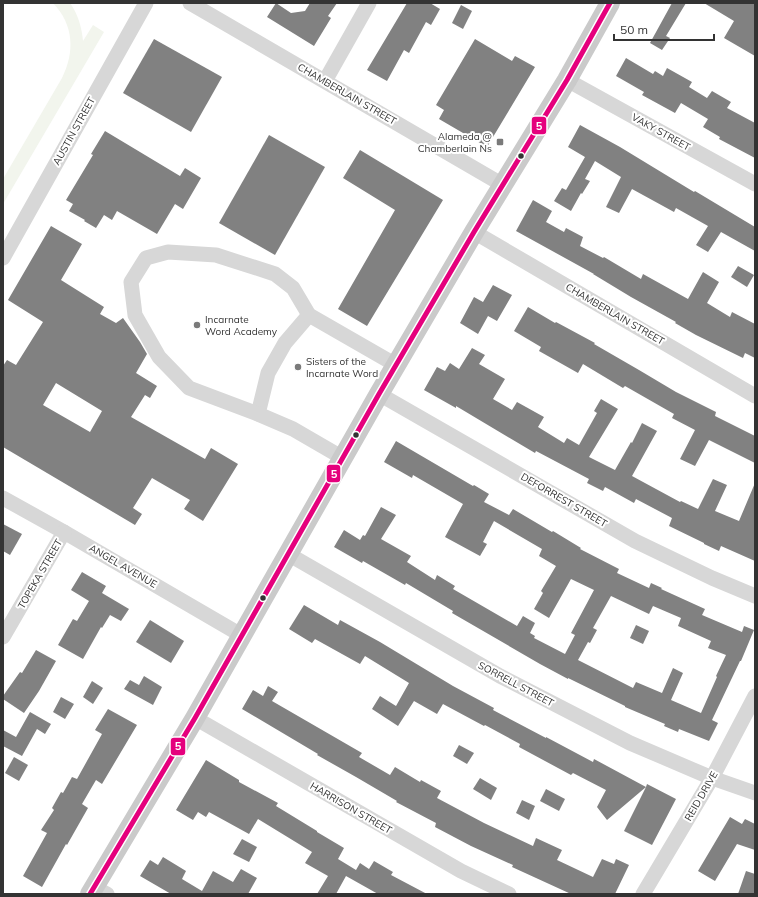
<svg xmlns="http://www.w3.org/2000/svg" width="758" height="897" font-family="Mulish,sans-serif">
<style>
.green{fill:#f2f5ed}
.building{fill:#818181;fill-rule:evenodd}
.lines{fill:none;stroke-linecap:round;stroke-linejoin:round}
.minor{stroke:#d7d7d7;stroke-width:15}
.major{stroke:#cacaca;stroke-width:20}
.bus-1-casing{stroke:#fff;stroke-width:8}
.bus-1{stroke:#e5007d;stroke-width:5}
.poi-dot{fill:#7a7a7a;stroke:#fff;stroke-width:1.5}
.bus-dot{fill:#333;stroke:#fff;stroke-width:1.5}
.labels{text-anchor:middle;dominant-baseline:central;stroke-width:4;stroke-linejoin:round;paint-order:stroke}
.street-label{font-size:10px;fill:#333;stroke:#fff}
.poi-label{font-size:10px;fill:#333;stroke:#fff;text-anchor:start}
.line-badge{stroke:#fff;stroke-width:1.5}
.badge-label{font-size:11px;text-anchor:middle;font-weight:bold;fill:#fff}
</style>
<rect width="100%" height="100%" fill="#fff"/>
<path class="green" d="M53,3H70C78,14 82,28 83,41L93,25L104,32L3,204V179L62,78C75,52 74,25 53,3Z"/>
<g class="building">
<polygon points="276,3 291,13 305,11 310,3 337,3 328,16 331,18 314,46 267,17"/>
<polygon points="407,3 430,3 440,9 431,25 426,22 409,53 404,50 387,81 367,70"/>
<polygon points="672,3 686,3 666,36 670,38 662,50 650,43"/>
<polygon points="704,3 755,3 755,56 724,38 734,21"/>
<polygon points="461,5 472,11 463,29 452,23"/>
<polygon points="154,39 222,77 191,132 123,93"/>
<polygon points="475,39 512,61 515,56 535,67 487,147 439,119 444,110 436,105"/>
<polygon points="626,58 653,74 655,71 663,76 667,68 692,82 689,87 707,98 712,91 731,102 727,108 755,123 755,158 719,139 720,137 703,127 708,119 681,103 675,113 642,95 644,92 616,76"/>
<polygon points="580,125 620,147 694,192 695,191 755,227 755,251 721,232 708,252 696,245 708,226 676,208 674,212 632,189 619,213 606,207 621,177 595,161 585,179 590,181 582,194 581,193 571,211 554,201 562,188 566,190 585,157 568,147"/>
<polygon points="105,131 180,176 185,168 201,178 183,209 175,204 157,234 117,211 112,220 104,215 96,228 84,221 85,220 69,211 73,204 66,200 93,155 91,154"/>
<polygon points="269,135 325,167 275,255 219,223"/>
<polygon points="360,150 443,200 367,326 338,309 395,210 343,178"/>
<polygon points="533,200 552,211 546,222 564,232 566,228 583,237 580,246 603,258 604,257 641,279 643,274 688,299 703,272 719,282 707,303 730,317 732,312 755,324 755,358 745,353 743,358 696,335 675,323 676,322 631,297 593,274 594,274 516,231"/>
<path d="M51,226L82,244L61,280L104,307L100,314L116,323L123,318L140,342L147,354L136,373L157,386L150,398L145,395L131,417L205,459L211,448L238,464L203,521L184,509L190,500L152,478L133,508L142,514L135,525L3,447V366L7,360L16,365L43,322L8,300ZM56,383L102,411L90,432L43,405Z"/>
<polygon points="738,266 754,275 747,287 731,277"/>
<polygon points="493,285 512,295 497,321 488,316 478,334 460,323 474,297 483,302"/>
<polygon points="528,307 555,323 556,322 595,343 594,344 639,370 676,392 716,412 715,416 755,436 755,463 709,440 695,466 680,459 695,430 672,418 674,414 625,386 623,388 583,364 578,373 539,351 541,347 514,331"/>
<polygon points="472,348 485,355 479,364 505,379 493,399 512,410 517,402 544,417 538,427 564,443 567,438 579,445 597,413 594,411 601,399 618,409 589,457 615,470 631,442 632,443 642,423 657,431 632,476 680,502 681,501 698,509 713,479 727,485 715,511 739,521 755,483 755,561 721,546 719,551 704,544 704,543 669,526 672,518 636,499 634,503 605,487 603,491 587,483 589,479 536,451 535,453 456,406 456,408 424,390 437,367 445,371 450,363 459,369"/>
<path d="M396,441L473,486L474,485L489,494L484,502L509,515L513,509L552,532L553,531L581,548L580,549L619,569L617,573L649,588L651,583L662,588L661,589L705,609L702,615L742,632L744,626L754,630L741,661H740L712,720L718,723L709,741L679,729L678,732L664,726L665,724L625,707V706L568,678V679L540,664L452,613L453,611L406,583L405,585L363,561L362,563L334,547L344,530L360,540L363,535L365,536L381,507L396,515L381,539L411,556L407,562L435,580L437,575L455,586L453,589L517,626L523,616L535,623L530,633L535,636L534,638L565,654L575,635L571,633L594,590L571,579L549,618L534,609L543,593L541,591L556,566L539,556L542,549L494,521L483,542L487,544L480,556L445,537L463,504L413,475L412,478L384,462ZM611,596L649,614L653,606L681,618L678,626L711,641L708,648L726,655L716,676L717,677L701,713L671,700L683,673L673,668L662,693L636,682L633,688L578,660L588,642L590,643L597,630L593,628Z"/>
<polygon points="3,524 22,534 10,555 3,551"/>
<polygon points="82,572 106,586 102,593 129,609 121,621 110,615 102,628 101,627 83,659 58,645 73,619 77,621 89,601 71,590"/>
<polygon points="304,605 338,625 340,620 380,642 453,686 494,708 493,710 546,738 546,737 593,762 594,759 646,787 647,784 676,799 652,845 624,831 646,787 607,820 597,807 606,790 573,773 571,775 519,747 520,744 485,725 484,726 443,704 437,714 414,701 398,726 372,709 380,696 396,706 409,683 365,656 360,664 315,639 312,643 289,629"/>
<polygon points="150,620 184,641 171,663 136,642"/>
<polygon points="636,625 649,631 643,644 630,638"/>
<polygon points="36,650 56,661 39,691 24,713 3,699 3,696 20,672 22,673"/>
<polygon points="144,676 162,687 153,705 124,689 130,680 139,685"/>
<polygon points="92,681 103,688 93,704 83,697"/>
<polygon points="268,686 278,692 272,701 362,753 359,757 390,775 395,767 420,782 421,780 441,791 437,798 484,823 533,846 536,838 562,850 557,860 593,877 602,859 614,864 616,859 629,865 615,894 571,894 512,867 513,865 471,846 435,827 436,823 396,802 397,801 356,777 317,755 318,754 242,709 253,690 263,696"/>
<polygon points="61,697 74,704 65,719 53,712"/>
<polygon points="108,709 137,725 102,784 96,780 82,804 88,808 67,845 66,844 42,887 23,876 47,833 41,830 54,810 52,808 61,792 63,793 72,777 77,779 102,734 95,730"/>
<polygon points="30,712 51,724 45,734 37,729 22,756 3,746 3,730 16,737"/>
<polygon points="459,745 474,753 467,764 453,756"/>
<polygon points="14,757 28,765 19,781 5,773"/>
<polygon points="206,760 239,780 239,782 278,803 276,806 317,831 317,832 344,848 338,859 356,870 360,863 369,869 374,861 393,872 391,875 427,894 378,894 346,876 336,894 317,894 328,876 305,863 312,852 258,819 249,834 209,812 206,817 198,812 193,820 176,810"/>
<polygon points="480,778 497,788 491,800 473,789"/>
<polygon points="546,789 565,799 559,811 540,801"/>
<polygon points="522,800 535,806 529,820 516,813"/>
<polygon points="730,817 742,824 745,819 755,824 755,850 737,844 715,881 698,871"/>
<polygon points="242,839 257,847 249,862 233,854"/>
<polygon points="163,857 186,871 182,879 202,891 213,871 233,882 241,869 257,878 248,894 171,894 140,876 150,860 158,865"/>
<polygon points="746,871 755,874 755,894 738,894"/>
</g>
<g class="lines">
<g class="minor">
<polyline points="190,3 503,185"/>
<polyline points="567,80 755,184"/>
<polyline points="325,81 369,3"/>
<polyline points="474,232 755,396"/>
<polyline points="3,258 146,3"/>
<polyline points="379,394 635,541 712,578 755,596"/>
<polyline points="258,414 268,373 285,343 309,315"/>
<polyline points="343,458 293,429 258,414 189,388 159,357 135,315 131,282 146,258 168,252 216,255 275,274 293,288 309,315 396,365"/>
<polyline points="3,498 64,532 241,635"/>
<polyline points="288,554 500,676 630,743 712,778 755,793"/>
<polyline points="3,637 64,532"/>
<polyline points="195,718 461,871 509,894"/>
<polyline points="94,887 107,894"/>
<polyline points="643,894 712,778 755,696"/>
</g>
<polyline class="major" points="90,894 195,718 379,394 474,232 567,80 610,3"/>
<defs>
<polyline id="bus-1" points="90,894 195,718 379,394 474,232 567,80 610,3"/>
</defs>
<use href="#bus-1" class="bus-1-casing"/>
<use href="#bus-1" class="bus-1"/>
</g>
<g class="poi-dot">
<rect x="496" y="138" width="8" height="8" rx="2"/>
<circle cx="197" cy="325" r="4"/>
<circle cx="298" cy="367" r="4"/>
</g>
<g class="bus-dot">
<circle cx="521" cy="156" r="3.5"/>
<circle cx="356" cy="435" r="3.5"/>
<circle cx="263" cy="598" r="3.5"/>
</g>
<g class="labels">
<g class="street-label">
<text transform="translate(347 94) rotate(30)">CHAMBERLAIN STREET</text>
<text transform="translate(74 131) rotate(-61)">AUSTIN STREET</text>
<text transform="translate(661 132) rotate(29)">VAKY STREET</text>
<text transform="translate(615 314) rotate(30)">CHAMBERLAIN STREET</text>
<text transform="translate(564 500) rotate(30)">DEFORREST STREET</text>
<text transform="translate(123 566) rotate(30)">ANGEL AVENUE</text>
<text transform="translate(40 574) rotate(-60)">TOPEKA STREET</text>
<text transform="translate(516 684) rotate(28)">SORRELL STREET</text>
<text transform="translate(701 796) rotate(-60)">REID DRIVE</text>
<text transform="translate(351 808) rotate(30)">HARRISON STREET</text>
</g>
<g class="poi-label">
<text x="492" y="136" text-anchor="end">Alameda @<tspan x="492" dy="12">Chamberlain Ns</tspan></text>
<text x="205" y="319">Incarnate<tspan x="205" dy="12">Word Academy</tspan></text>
<text x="306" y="361">Sisters of the<tspan x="306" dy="12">Incarnate Word</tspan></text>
</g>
</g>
<g class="line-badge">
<rect x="531" y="116" width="16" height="19" rx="4" fill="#e5007d"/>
<rect x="326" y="464" width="15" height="19" rx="4" fill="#e5007d"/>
<rect x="170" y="737" width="16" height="19" rx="4" fill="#e5007d"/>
</g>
<g class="badge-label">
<text x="539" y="130">5</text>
<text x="334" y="478">5</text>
<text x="178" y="750">5</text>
</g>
<rect width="758" height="897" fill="none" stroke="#333333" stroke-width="8"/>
<path d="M614 34v6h100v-6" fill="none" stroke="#333333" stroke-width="2"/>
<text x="620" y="34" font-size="12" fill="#333333" stroke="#ffffff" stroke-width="3" paint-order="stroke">50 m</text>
</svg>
